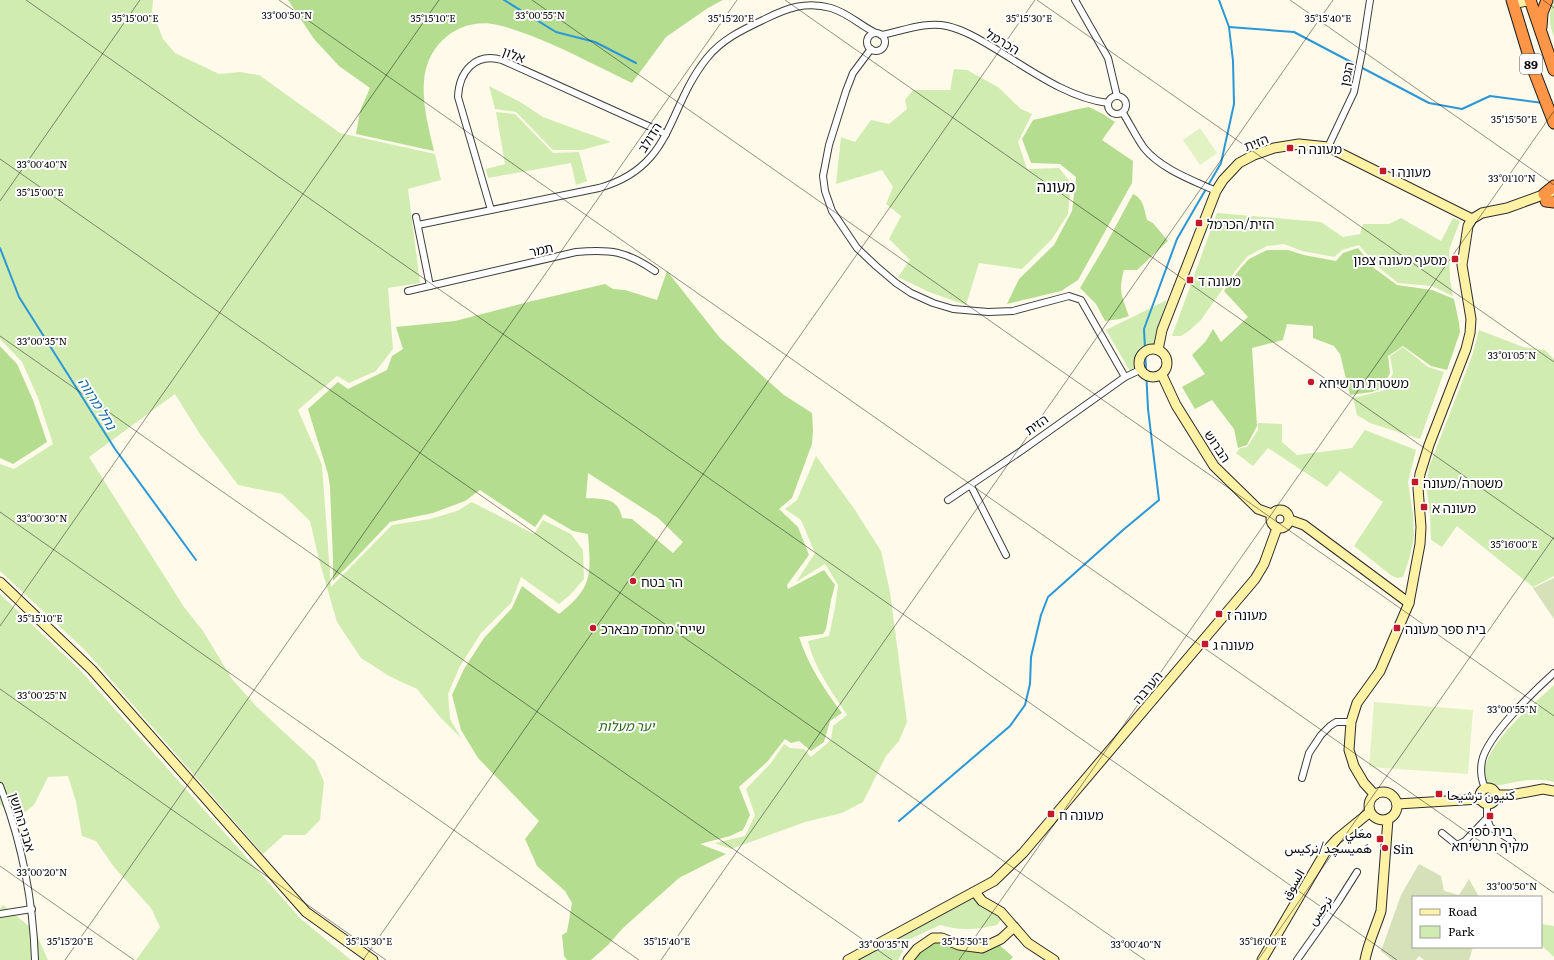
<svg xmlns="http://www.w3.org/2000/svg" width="1554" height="960" font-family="Literata,Vazirmatn,'Noto Sans Hebrew',serif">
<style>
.green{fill:#d1ecb1}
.forest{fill:#b4dd8f;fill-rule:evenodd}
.cemetery{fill:#d6e1ba}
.pitch{fill:#e3f2c3}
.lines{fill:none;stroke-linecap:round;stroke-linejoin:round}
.stream{stroke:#2c97d6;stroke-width:2}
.street-casing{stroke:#3e3e3e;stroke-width:8}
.secondary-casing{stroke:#2d2d2d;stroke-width:11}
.highway-casing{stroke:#1c1c1c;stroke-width:13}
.street{stroke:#fff;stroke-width:6}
.secondary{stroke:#fff2a4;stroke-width:9}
.highway{stroke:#ff9647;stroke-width:11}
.ticks{fill:none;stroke:#0b0b0b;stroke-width:1;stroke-opacity:0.45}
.poi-dot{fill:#c41a27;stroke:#fff;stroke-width:1.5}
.labels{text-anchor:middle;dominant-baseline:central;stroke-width:4;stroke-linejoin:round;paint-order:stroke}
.shield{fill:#fff;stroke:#545454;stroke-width:1}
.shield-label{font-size:12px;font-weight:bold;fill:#0b0b0b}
.street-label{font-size:13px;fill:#0b0b0b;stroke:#fff}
.poi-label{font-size:13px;fill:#0b0b0b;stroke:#fff;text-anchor:start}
.park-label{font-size:13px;font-style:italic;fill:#2a6618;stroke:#fff}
.water-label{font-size:14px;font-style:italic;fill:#0d66a4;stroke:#fff}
.quarter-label{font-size:15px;fill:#0b0b0b;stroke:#fff}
.ticks-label{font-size:10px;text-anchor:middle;fill:#0b0b0b;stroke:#fff;stroke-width:4;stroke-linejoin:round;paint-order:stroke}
</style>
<rect width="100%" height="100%" fill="#fffae9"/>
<g class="green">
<polygon points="0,0 153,0 152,11 163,39 175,53 219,74 240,72 259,75 340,133 435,154 441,180 408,189 420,283 388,288 393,349 376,371 349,383 337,376 298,410 322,465 331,587 392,525 430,519 457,511 472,502 534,534 543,520 571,534 583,550 584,579 570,595 559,604 521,577 511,603 481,633 459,668 448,694 450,719 461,738 440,717 417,689 389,676 361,658 337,622 319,560 310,521 282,494 238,485 200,434 175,394 89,457 184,607 203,631 232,679 257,707 315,761 324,782 320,820 305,835 284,835 263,854 85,650 0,571 0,464 14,469 53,444 38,398 22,362 0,339"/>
<path d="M1554,0V37C1549,24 1548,13 1554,0Z"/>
<polygon points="954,69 967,70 998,87 1021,109 1032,114 1018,142 1027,169 1059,168 1071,183 1068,214 1052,239 1022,269 979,263 966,305 929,292 898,277 910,260 889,239 901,216 886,204 893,187 882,170 836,184 841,137 855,142 871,120 889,124 907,109 905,100 913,90 950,90"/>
<polygon points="489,86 522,103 543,117 611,142 582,150 553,150 516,112 495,109"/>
<polygon points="496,112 515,114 553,153 579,152 587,181 576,185 571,163 488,178 486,169 505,164"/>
<polygon points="1217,213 1321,222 1343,237 1360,234 1363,224 1389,224 1401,218 1441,241 1453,218 1460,221 1449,250 1450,280 1453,296 1432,286 1398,283 1376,265 1359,245 1342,250 1334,257 1302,251 1284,244 1267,246 1248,256 1236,270 1201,320 1189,331 1181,336 1172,336"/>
<polygon points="1167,300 1156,332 1154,345 1140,347 1135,356 1135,367 1130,371 1106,330"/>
<polygon points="1479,330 1523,347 1545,350 1554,359 1554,576 1533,587 1457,526 1442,547 1431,540 1430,516 1426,485 1429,467 1472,356"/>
<polygon points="1403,347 1428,367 1444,372 1420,439 1370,423 1357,415 1353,398 1385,390 1393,373 1390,356"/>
<polygon points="1258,423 1282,424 1282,442 1297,455 1352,448 1365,430 1416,450 1408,482 1413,515 1414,536 1410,556 1403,577 1397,578 1392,576 1354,546 1383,502 1340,471 1327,487 1268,448 1253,466 1236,453 1240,448 1247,447 1258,430"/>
<path d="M816,456L855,510L881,551L890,592L907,722L899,741L886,756L863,802L842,813L805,822L731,849L715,843L745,836L755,815L746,789L771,763L784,744L790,748L804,749L811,757L831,740L833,726L847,715C832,692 814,668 808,641L829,636L835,607L838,585L825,564L796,582L815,553L801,520L785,509L797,500Z"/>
<polygon points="0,594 81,671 301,919 351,960 136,960 160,927 151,908 114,867 96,841 82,836 76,802 68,776 48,777 34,805 15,820 0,804"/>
<path d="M1554,685V782C1540,778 1524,780 1510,783C1501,785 1493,787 1485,786C1474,751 1532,706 1554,685Z"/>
<path d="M972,896L1003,916L997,925C973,930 963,931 940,925L910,939L898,960H856Z"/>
<polygon points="3,905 35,931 48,960 0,960 0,909"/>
<polygon points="1541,924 1554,926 1554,957 1541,945"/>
</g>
<g class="forest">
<path d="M288,0H723L708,8L666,37L632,83C590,63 542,36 498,25C460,16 426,44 424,82C422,105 429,129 434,151L356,134L360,111L370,88L339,66L314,39Z"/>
<path d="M1089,107L1103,114L1115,122L1102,140L1133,161L1132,183L1078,280L1061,291L1007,304L1019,279L1054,245L1072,211L1076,177L1060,164L1031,163L1022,139L1033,120C1052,116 1070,110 1089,107Z"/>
<path d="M1133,194C1144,199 1144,209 1147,220L1153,223L1168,241L1137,270H1124C1118,290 1122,297 1129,316L1120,319L1105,321L1096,304L1080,288L1105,246Z"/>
<polygon points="1358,248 1374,268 1397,285 1432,290 1454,299 1459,323 1460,332 1447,370 1431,366 1403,346 1388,356 1390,373 1382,388 1372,392 1350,395 1340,354 1334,346 1313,338 1313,326 1287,324 1283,340 1252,348 1257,426 1247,445 1238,448 1234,429 1212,400 1195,409 1182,387 1205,374 1192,355 1206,341 1213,329 1221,342 1248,317 1224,291 1239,270 1249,259 1267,250 1288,250 1304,255 1336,261 1343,253"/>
<path d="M667,271L720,338L784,395L812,413L813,431L812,444L792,498L779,509L798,527L809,555L787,585L788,589L824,570L835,585L831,600L826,629L823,634L799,637C808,665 824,689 842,713L830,721L824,742L811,751L799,741L791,743L785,739L767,762L739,787L750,815L743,830L730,836L700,844L726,854L679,878L623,928L608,945L591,960H567L564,956L562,935L567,932L572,903L565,891L537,866L525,839L539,821L478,758L461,730L452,695L464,669L484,638L512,608L522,586L559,614C593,588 591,574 588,534L573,531L544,514L535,527L480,490L465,501L433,513L390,522L355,559L333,581V560L330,487L328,474L308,409L338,382L348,389L387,370L392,356L403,349L396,327L455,321L528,302L605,284L613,289L625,290L657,300ZM588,473L658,518L683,542L673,553L632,519L622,518C618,497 603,499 586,498Z"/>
<polygon points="0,346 17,364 33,400 47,442 13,464 0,458"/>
<polygon points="931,940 965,946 996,942 1013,957 1010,960 912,960"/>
</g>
<g class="cemetery">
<polygon points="1554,578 1554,619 1533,588"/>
<polygon points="1419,864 1441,876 1444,891 1459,895 1469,879 1479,897 1413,897 1413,947 1473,947 1469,960 1424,960 1419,956 1416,960 1392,960 1381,951 1401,895"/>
</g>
<g class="pitch">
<polygon points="1200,128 1217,153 1200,165 1183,140"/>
<polygon points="1374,702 1473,710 1468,774 1369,767"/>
</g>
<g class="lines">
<g class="stream">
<polyline points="504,0 556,32 595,42 636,63"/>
<polyline points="1229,27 1294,32 1429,103 1462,109 1490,96 1543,103"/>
<polyline points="0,248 19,297 115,449 196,560"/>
<polyline points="899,821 1010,726 1025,705 1030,684 1031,657 1041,615 1048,597 1123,530 1159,500 1148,409 1144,329 1177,239 1221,163 1234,104 1233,61 1229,27 1219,0"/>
</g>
<defs>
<g id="street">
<polyline points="1075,0 1108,58 1117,96"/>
<circle cx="876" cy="42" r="9"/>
<path d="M881,35C903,31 925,21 947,26C964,30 979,39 994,48C1029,69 1067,98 1108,103"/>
<polyline points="871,49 853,73 846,91 829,145 823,176 825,191 832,211 857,248 876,266 896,283 911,293 933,303 953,309 988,312 1013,311 1069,296 1081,300 1125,377"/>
<circle cx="1117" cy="105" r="9"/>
<path d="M1123,113C1130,124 1136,137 1144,148C1161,169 1192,180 1216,191"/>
<polyline points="1328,147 1354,92 1362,52 1370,0"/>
<path d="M491,210L458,97C459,72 475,52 502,60L666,134"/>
<polyline points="416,217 430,286"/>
<path d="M418,225L599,188C674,167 666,109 707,58C722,39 744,29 765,19C787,8 806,1 831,8C848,13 861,26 876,33"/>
<path d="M408,291L576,252C611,249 626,251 655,271"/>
<polyline points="971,486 1006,555"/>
<polyline points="948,500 1021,451 1125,377 1140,370"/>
<polyline points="1302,778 1309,753 1321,735 1330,726 1336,722 1351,722"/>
<path d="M0,786C22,842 33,900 35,960"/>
<path d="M1485,788C1481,779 1480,771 1482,761C1487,736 1534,691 1554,673"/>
<polyline points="1487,804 1487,818 1490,827 1512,841"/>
<polyline points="1442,833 1457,845 1465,841 1487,818"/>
<polyline points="0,914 32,909"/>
<polyline points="1297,960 1338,902 1357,872"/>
</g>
<g id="secondary">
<polyline points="1513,4 1531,0"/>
<circle cx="1153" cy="363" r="14"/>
<polyline points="1158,350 1162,330 1216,191 1223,180 1239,163 1254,155 1274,148 1299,144 1328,147 1472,219"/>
<polyline points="1162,375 1176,405 1214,466 1258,509 1272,514"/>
<circle cx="1280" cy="519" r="9"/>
<polyline points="1290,520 1304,525 1409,603"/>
<polyline points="0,582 92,670 306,912 373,960"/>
<circle cx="1488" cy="796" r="8"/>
<circle cx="1383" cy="806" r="14"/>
<polyline points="1375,795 1364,783 1354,766 1349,750 1351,722 1357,703 1380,671 1409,603 1420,544 1421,527 1418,488 1420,474 1429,445 1466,349 1470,333 1471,319 1462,265 1468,226 1472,219 1482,213 1507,208 1551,192"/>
<polyline points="1496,795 1511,795 1543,789 1554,791"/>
<polyline points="1397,804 1480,799"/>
<polyline points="975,892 982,901 1001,912 1028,943 1054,960"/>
<polyline points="848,960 994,881 1023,853 1255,579 1264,564 1277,528"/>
<polyline points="908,960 917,949 933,938 942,938 959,945 982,948 1001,939 1014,927"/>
<polyline points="1262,960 1326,851 1337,839 1370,812"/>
<path d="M1365,960C1368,943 1376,927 1381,911L1388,819"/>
</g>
<g id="highway">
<polyline points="1512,0 1532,66 1554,123"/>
<polyline points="1530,0 1554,70"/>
<polyline points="1541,27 1542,13 1547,0"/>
<polyline points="1544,194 1554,186"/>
<polyline points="1546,201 1554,202"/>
</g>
</defs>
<use href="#street" class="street-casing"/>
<use href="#secondary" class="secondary-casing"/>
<use href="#highway" class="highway-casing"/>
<use href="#street" class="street"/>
<use href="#secondary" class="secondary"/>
<use href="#highway" class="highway"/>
</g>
<path class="ticks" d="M26,0L1397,960M279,0L1554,893M532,0L1554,716M785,0L1554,539M1037,0L1554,362M1290,0L1554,185M1543,0L1554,8M0,159L1145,960M0,201L140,0M0,336L892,960M0,512L639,960M0,626L439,0M0,689L386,960M0,866L134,960M65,960L737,0M363,960L1035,0M661,960L1333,0M959,960L1554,111M1258,960L1554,537"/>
<g class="poi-dot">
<rect x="1286" y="144" width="8" height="8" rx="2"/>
<rect x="1379" y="167" width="8" height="8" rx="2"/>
<rect x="1195" y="219" width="8" height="8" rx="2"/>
<rect x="1451" y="255" width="8" height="8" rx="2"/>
<rect x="1186" y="276" width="8" height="8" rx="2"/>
<circle cx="1311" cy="382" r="4"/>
<rect x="1411" y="478" width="8" height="8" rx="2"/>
<rect x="1420" y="503" width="8" height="8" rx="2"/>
<circle cx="633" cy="581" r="4"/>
<rect x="1215" y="610" width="8" height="8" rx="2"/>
<circle cx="593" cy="628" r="4"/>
<rect x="1393" y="624" width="8" height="8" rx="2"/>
<rect x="1201" y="640" width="8" height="8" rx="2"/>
<rect x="1435" y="790" width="8" height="8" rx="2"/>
<rect x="1047" y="810" width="8" height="8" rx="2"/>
<rect x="1486" y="812" width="8" height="8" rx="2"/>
<rect x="1376" y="835" width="8" height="8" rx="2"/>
<circle cx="1385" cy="848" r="4"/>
</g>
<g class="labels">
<rect class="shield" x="1520" y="54" width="22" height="20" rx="3"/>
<g class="shield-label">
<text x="1531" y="64">89</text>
</g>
<g class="street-label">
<text transform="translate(1003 41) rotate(31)">הכרמל</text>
<text transform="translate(514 54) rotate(21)">אלון</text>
<text transform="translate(1346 74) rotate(-78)">הגפן</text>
<text transform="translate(649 137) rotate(-58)">הדולב</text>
<text transform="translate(1256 142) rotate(-21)">הזית</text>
<text transform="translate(541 249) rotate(-13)">תמר</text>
<text transform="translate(1036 424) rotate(-35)">הזית</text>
<text transform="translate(1218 446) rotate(56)">הברוש</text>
<text transform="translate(1147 687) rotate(-50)">הערבה</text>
<text transform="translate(23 822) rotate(73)">אבני החושן</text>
<text transform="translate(1292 884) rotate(-60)">السوق</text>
<text transform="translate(1319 910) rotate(-55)">نرجس</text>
</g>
<g class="poi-label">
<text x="1298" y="148">מעונה ה</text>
<text x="1391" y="171">מעונה ו</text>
<text x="1207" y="223">הזית/הכרמל</text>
<text x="1447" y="259" text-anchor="end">מסעף מעונה צפון</text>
<text x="1198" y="280">מעונה ד</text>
<text x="1319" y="382">משטרת תרשיחא</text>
<text x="1423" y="482">משטרה/מעונה</text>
<text x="1432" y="507">מעונה א</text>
<text x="641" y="581">הר בטח</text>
<text x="1227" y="614">מעונה ז</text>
<text x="601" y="628">שייח' מחמד מבארכ</text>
<text x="1405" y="628">בית ספר מעונה</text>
<text x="1213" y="644">מעונה ג</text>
<text x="1447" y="794">كنيون ترشيحا</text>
<text x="1059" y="814">מעונה ח</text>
<text x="1490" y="830" text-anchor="middle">בית ספר<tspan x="1490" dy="15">מקיף תרשיחא</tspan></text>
<text x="1372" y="832" text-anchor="end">معَلي<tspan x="1372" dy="15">هَميسچد/نركيس</tspan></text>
<text x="1393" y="848">Sin</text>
</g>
<g class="park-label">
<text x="626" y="725">יער מעלות</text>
</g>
<g class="water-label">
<text transform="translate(98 403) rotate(58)">נחל מרווה</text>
</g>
<g class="quarter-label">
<text x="1056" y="185">מעונה</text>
</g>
</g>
<g class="ticks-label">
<text x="287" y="19">33°00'50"N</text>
<text x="540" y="19">33°00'55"N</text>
<text x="135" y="22">35°15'00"E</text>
<text x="433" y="22">35°15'10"E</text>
<text x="731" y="22">35°15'20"E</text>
<text x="1029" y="22">35°15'30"E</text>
<text x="1328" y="22">35°15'40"E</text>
<text x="1514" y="123">35°15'50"E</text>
<text x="42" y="168">33°00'40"N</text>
<text x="1512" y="182">33°01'10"N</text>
<text x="40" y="196">35°15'00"E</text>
<text x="42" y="345">33°00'35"N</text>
<text x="1512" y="359">33°01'05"N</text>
<text x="42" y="522">33°00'30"N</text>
<text x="1514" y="548">35°16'00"E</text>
<text x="40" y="622">35°15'10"E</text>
<text x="42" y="699">33°00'25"N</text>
<text x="1512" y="713">33°00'55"N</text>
<text x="42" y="876">33°00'20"N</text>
<text x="1512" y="890">33°00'50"N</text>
<text x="70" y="945">35°15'20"E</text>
<text x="369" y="945">35°15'30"E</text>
<text x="667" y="945">35°15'40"E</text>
<text x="965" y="945">35°15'50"E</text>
<text x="1263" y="945">35°16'00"E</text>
<text x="884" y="948">33°00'35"N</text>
<text x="1136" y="948">33°00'40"N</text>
</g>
<rect x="1412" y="896" width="130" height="52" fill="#ffffff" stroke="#9d9d9d"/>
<rect x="1420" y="909" width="20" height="6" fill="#fff2a4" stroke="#9d9d9d"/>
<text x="1448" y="916" font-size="12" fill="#0b0b0b">Road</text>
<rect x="1420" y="926" width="20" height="12" fill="#d1ecb1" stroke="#9d9d9d"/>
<text x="1448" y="936" font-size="12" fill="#0b0b0b">Park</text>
</svg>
